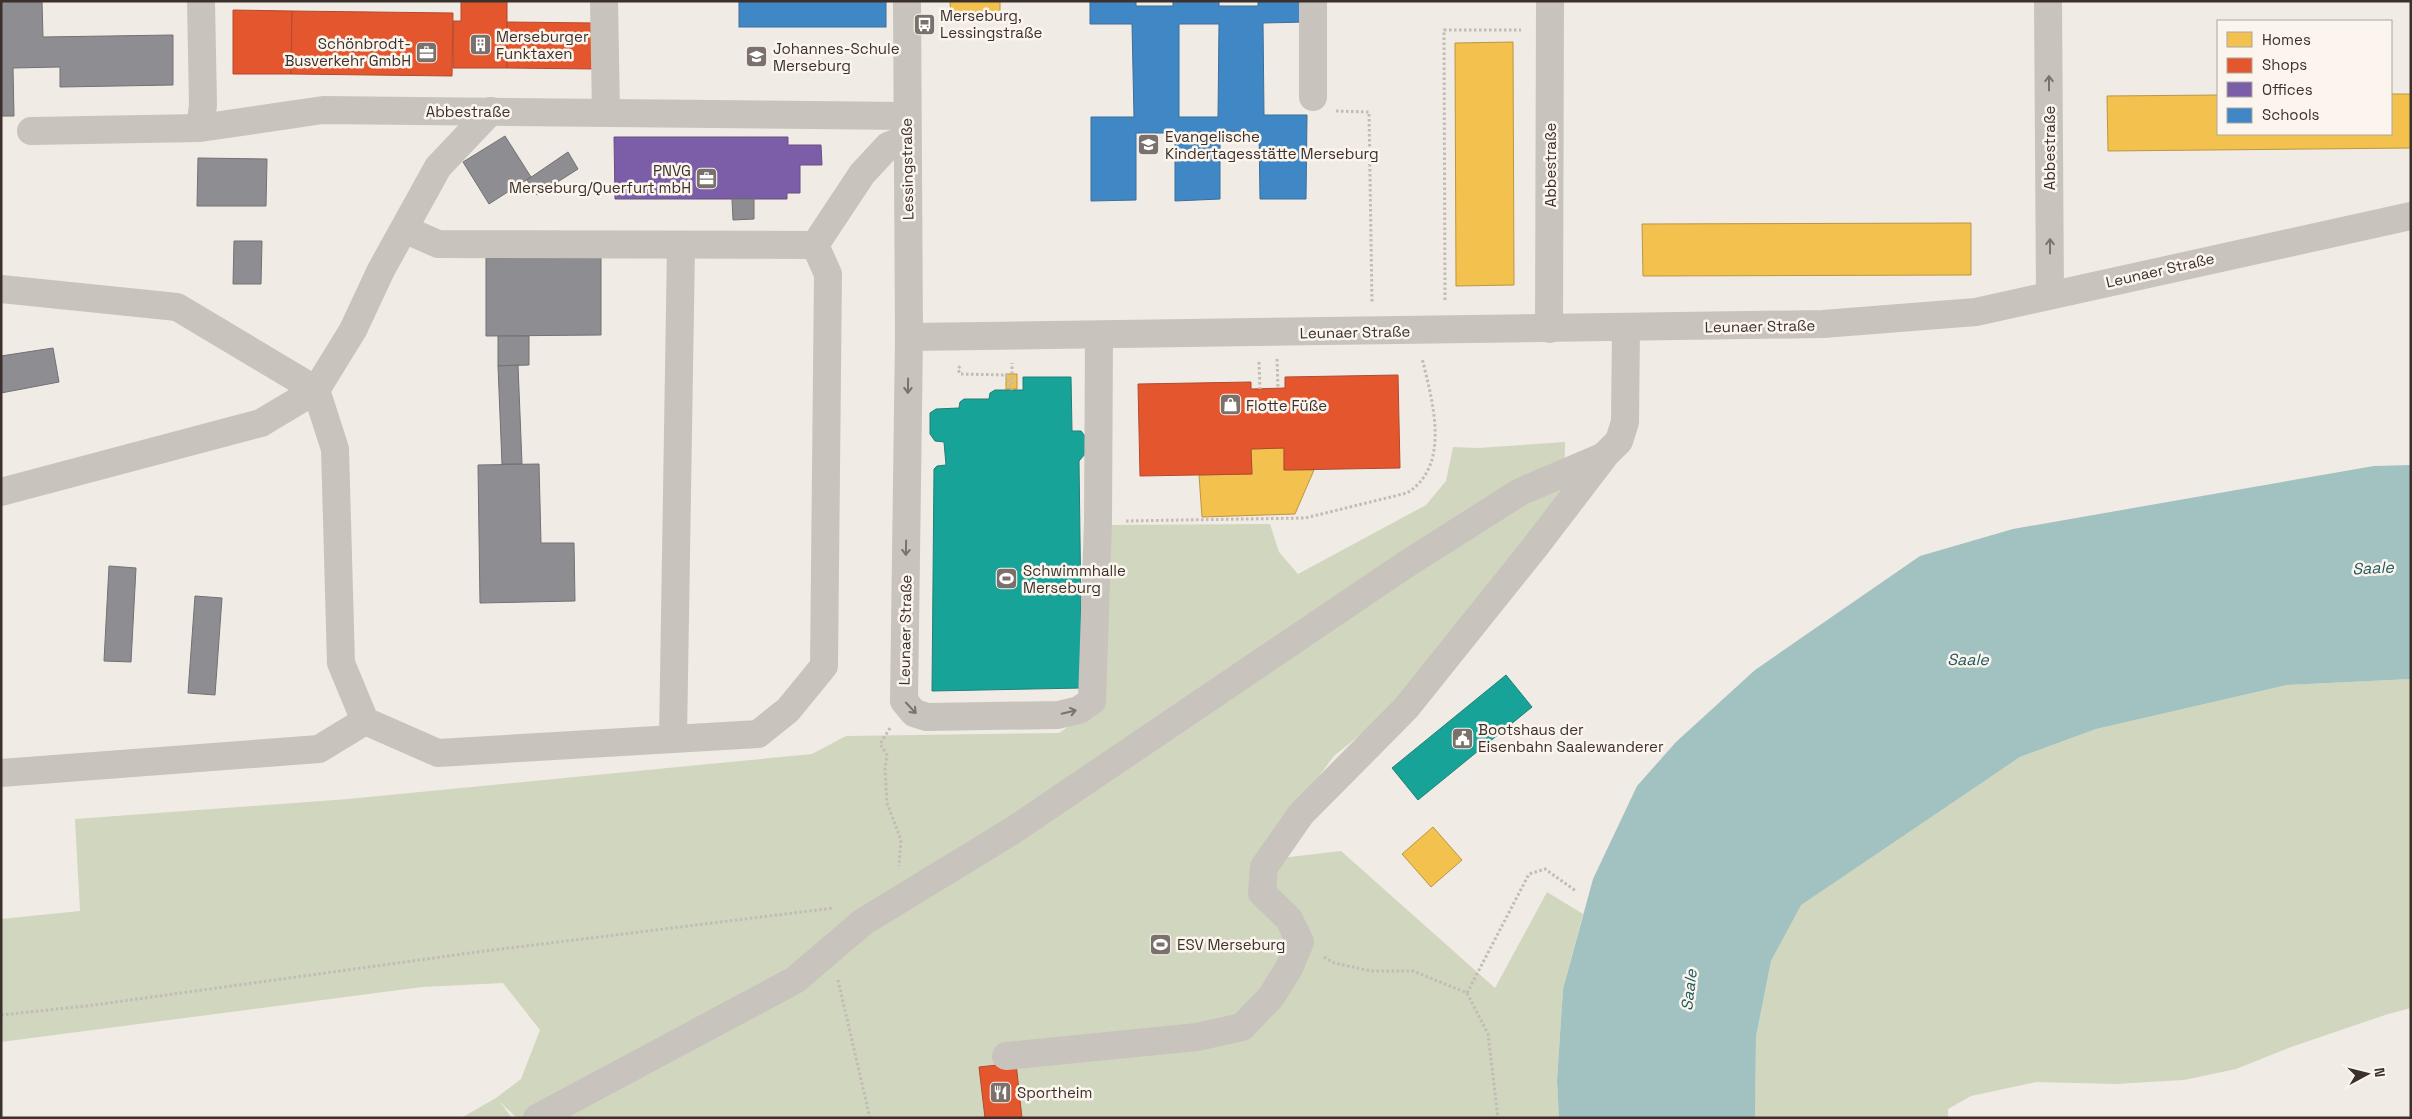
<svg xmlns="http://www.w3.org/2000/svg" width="2412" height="1119" font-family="'Space Grotesk',sans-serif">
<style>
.green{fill:#d1d6bf}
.water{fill:#a1c2c1}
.homes{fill:#f2c14e;stroke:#bb9644}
.shops{fill:#e4572e;stroke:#b14b2d}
.offices{fill:#7b5ea7;stroke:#685082}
.schools{fill:#3f88c5;stroke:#3e6e97;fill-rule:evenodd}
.public{fill:#17a398;stroke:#228077}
.industry{fill:#8d8d92;stroke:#747173}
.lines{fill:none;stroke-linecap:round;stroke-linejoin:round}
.path{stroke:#c2bbb6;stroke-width:3;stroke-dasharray:2.5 2.5;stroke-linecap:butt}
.minor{stroke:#c9c3be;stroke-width:28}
.oneway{stroke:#7b726d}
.labels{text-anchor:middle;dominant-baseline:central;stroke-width:5;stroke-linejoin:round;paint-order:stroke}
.poi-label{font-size:15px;fill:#3b302b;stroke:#fbf5ee;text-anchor:start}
.street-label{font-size:15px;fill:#3b302b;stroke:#fbf5ee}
.water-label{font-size:16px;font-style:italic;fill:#1f5a5e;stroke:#fbf5ee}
</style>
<rect width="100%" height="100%" fill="#f0ebe5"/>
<g class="green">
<polygon points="1565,442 1564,494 1400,702 1334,756 1255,861 1341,851 1495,988 1547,892 1583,914 1563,989 1557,1081 1559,1118 517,1118 500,1102 512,1118 461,1118 496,1098 521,1079 540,1030 503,983 422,987 1,1042 1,919 80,911 75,819 348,799 812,754 846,736 1059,733 1098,706 1109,525 1270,524 1279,552 1298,574 1426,505 1446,481 1453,447 1478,448"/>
<polygon points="2411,679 2411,1008 2388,1014 2291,1047 2236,1069 2184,1080 2115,1084 2036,1082 1971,1096 1948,1109 1948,1118 1755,1118 1756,1037 1771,961 1801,904 2020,757 2096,729 2287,685"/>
</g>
<polygon class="water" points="2411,465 2411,679 2287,685 2096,729 2020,757 1801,905 1771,961 1756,1037 1755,1118 1559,1118 1557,1081 1563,989 1593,879 1637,786 1676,742 1755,670 1920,556 2013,529 2374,466"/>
<g class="homes">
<polygon points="950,1 1000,1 1000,18 951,18"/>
<polygon points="1513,42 1514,285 1456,286 1455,43"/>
<polygon points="2391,94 2411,94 2411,148 2108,151 2107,96 2218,95 2218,134 2391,134"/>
<polygon points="1971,223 1971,275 1643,276 1642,224"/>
<rect x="1006" y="374" width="11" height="15"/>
<polygon points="1284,448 1284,470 1314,470 1295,514 1202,517 1199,475 1252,474 1251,449"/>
<polygon points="1433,827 1462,860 1431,887 1402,854"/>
</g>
<g class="shops">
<polygon points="461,1 507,1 507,68 453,68 453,21 461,21"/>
<polygon points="233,10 292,11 291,74 233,74"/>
<polygon points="292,11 453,13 452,76 291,74"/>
<polygon points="507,22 595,23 595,69 507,68"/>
<polygon points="1398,375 1400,468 1284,470 1284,448 1251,449 1252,474 1140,476 1138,384 1251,382 1251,389 1285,388 1285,377"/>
<polygon points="1016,1063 1022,1118 985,1118 979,1067"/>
</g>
<polygon class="offices" points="614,137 788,137 788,145 821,145 822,165 800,165 800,193 787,193 787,199 615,199"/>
<g class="schools">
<rect x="739" y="1" width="147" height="26"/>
<path d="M1090,1H1136V6H1173V1H1219V6H1258V1H1305L1306,22L1263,23L1264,115H1307L1306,199H1260L1259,132L1220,131V199L1175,201V133H1136V200L1091,201V117H1134L1132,24H1090ZM1179,24H1219L1218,117H1179Z"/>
</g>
<g class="public">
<polygon points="1023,377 1071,377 1072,431 1081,431 1085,436 1085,454 1079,461 1082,688 932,691 934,469 937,466 946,465 944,442 935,441 930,434 930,413 936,409 959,408 960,402 964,399 989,399 990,393 995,390 1023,390"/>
<polygon points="1506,675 1532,707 1418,800 1392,768"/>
</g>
<g class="industry">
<polygon points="1,1 42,1 43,37 173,35 173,85 60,87 60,67 13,68 14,116 1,116"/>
<polygon points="505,136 531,177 489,204 463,162"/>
<polygon points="568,152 578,169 537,195 527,180"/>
<polygon points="198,158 267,159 266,206 197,206"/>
<polygon points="732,199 754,199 754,219 733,220"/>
<polygon points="234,241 262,241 261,284 233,284"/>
<polygon points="486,258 601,258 601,335 486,336"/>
<polygon points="498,336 529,336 529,365 498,366"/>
<polygon points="53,348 59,382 1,393 1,356"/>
<polygon points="518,365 522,464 502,464 498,366"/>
<polygon points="539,464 541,543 574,543 575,601 480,603 478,465"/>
<polygon points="109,566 136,568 131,662 104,661"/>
<polygon points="195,596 222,598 215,695 188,693"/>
</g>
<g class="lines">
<g class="path">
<polyline points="1336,111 1369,112 1372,303"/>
<polyline points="1445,300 1444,30 1521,30"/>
<polyline points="1277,359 1278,388"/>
<polyline points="1259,362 1260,389"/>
<polyline points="960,366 958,369 960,374 1006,375 1012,390"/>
<polyline points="1012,384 1012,363"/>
<path d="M1126,521L1305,518L1407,493C1452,465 1432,400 1422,358"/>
<polyline points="890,728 880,744 887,755 885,768 887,803 901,840 899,866"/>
<polyline points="1324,957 1334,963 1371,971 1413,971 1467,993 1488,1034 1498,1118"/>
<polyline points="838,980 870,1118"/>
<polyline points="1467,993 1529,874 1545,869 1576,891"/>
<polyline points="1,1015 94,1005 477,952 834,908"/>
</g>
<g class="minor">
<polyline points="604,1 606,113"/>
<polyline points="907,1 909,337 904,701 914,713 927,717 1058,715 1079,710 1092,701 1098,521 1099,336"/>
<polyline points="2048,1 2050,295"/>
<polyline points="1313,97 1313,1"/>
<polyline points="200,128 203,105 201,1"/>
<polyline points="31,131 200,128 323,110 906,116"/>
<polyline points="404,229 438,244 815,245"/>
<polyline points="1,289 177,307 316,390 335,449 341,663 365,721 438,753 758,734 788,710 824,666 828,274 815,245 862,174 888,146 907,139"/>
<polyline points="1549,329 1550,1"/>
<polyline points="909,337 1823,324 1976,312 2411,216"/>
<polyline points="1,492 261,423 316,390 353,330 381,270 438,167 491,111"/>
<polyline points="673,739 681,246"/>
<polyline points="1,773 319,749 365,721"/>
<polyline points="1006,1056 1197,1037 1242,1027 1271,997 1289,968 1300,942 1289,919 1262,893 1264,867 1301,814 1406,708 1535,547 1603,458"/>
<polyline points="537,1118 795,980 863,922 1012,831 1405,565 1520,492 1604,456 1619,441 1625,422 1626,328"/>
</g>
</g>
<defs><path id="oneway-shaft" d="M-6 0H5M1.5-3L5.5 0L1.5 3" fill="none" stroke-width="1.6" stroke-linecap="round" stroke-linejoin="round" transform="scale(1.25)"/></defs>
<g class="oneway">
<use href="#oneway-shaft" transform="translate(2049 83) rotate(-90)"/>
<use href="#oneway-shaft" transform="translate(2050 246) rotate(-90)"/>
<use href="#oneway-shaft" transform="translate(908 386) rotate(91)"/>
<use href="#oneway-shaft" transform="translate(906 548) rotate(91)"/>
<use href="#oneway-shaft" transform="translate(911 708) rotate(47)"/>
<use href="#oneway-shaft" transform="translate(1069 712) rotate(-13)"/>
</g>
<defs>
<symbol id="bus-square" viewBox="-11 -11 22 22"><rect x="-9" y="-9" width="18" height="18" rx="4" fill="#7a716c" stroke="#fbf5ee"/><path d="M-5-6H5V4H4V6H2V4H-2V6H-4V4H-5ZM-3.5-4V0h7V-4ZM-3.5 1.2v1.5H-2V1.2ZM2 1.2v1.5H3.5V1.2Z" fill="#fff"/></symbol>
<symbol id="building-square" viewBox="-11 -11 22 22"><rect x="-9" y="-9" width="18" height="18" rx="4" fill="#7a716c" stroke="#fbf5ee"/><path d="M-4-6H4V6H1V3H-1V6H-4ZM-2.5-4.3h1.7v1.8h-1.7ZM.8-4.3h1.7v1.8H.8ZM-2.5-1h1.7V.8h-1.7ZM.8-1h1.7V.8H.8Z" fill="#fff"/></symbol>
<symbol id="office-square" viewBox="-11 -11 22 22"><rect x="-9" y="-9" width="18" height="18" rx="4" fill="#7a716c" stroke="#fbf5ee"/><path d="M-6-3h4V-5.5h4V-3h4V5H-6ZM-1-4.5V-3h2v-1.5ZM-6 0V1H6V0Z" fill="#fff"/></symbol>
<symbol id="school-square" viewBox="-11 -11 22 22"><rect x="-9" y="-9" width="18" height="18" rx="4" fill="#7a716c" stroke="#fbf5ee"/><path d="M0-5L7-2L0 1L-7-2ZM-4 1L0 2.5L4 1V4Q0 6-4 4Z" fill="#fff"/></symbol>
<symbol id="shop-square" viewBox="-11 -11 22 22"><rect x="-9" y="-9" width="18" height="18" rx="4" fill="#7a716c" stroke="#fbf5ee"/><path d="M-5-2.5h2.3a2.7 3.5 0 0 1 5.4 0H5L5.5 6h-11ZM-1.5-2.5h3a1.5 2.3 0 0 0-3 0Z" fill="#fff"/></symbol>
<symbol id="stadium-square" viewBox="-11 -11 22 22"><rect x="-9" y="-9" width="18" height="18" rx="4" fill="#7a716c" stroke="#fbf5ee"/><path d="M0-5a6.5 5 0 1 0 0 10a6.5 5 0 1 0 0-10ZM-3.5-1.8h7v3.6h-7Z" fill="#fff"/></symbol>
<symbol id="civic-square" viewBox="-11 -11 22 22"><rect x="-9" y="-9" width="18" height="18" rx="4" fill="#7a716c" stroke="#fbf5ee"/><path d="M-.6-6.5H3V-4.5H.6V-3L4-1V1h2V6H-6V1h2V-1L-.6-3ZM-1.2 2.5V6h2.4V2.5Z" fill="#fff"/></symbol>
<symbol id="restaurant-square" viewBox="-11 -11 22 22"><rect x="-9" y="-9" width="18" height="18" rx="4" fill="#7a716c" stroke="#fbf5ee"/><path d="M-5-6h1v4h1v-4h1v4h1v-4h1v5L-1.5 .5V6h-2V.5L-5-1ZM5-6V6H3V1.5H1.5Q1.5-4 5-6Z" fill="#fff"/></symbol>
</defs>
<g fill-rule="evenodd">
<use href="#bus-square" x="912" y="12" width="25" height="25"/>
<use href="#building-square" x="468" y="32" width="25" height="25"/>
<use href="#office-square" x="414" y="40" width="25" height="25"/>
<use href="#school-square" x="744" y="44" width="25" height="25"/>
<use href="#school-square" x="1136" y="132" width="25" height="25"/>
<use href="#office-square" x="694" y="166" width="25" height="25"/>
<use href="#shop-square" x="1218" y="392" width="25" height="25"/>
<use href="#stadium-square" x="994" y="566" width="25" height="25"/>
<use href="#civic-square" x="1450" y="726" width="25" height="25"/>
<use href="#stadium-square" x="1148" y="932" width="25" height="25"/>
<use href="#restaurant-square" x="988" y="1080" width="25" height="25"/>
</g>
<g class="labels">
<g class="poi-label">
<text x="940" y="15">Merseburg,<tspan x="940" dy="17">Lessingstraße</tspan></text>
<text x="496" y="36">Merseburger<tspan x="496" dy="17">Funktaxen</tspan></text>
<text x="411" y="43" text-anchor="end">Schönbrodt-<tspan x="411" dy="17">Busverkehr GmbH</tspan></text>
<text x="773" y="48">Johannes-Schule<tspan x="773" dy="17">Merseburg</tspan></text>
<text x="1165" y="136">Evangelische<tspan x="1165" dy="17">Kindertagesstätte Merseburg</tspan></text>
<text x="691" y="170" text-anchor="end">PNVG<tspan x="691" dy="17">Merseburg/Querfurt mbH</tspan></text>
<text x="1246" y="405">Flotte Füße</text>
<text x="1023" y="570">Schwimmhalle<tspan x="1023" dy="17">Merseburg</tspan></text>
<text x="1478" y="729">Bootshaus der<tspan x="1478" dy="17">Eisenbahn Saalewanderer</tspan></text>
<text x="1177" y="944">ESV Merseburg</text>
<text x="1017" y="1092">Sportheim</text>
</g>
<g class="street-label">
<text x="468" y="111">Abbestraße</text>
<text transform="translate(2049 148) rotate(-90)">Abbestraße</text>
<text transform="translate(1550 165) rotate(-90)">Abbestraße</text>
<text transform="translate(907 169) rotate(-91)">Lessingstraße</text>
<text transform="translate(2160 270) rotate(-13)">Leunaer Straße</text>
<text transform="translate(1760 326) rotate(-1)">Leunaer Straße</text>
<text transform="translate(1355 332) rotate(-1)">Leunaer Straße</text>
<text transform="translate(905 630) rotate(-89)">Leunaer Straße</text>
</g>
<g class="water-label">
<text transform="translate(2373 568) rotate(-3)">Saale</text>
<text x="1968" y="659">Saale</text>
<text transform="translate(1689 990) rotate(-83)">Saale</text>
</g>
</g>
<rect width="2412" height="1119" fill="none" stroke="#3b302b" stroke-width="5"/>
<rect x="2217" y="20" width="175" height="115" fill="#fbf5ee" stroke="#aea6a0"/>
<rect x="2227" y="32" width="25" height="15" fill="#f2c14e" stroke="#aea6a0"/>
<text x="2262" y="45" font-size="15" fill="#3b302b">Homes</text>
<rect x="2227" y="58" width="25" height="15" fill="#e4572e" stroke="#aea6a0"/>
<text x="2262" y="70" font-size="15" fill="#3b302b">Shops</text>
<rect x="2227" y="82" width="25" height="15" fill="#7b5ea7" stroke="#aea6a0"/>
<text x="2262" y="95" font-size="15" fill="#3b302b">Offices</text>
<rect x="2227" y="108" width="25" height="15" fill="#3f88c5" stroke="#aea6a0"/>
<text x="2262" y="120" font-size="15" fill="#3b302b">Schools</text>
<g transform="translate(2367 1074) rotate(83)" stroke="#fbf5ee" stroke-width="4" paint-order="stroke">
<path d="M0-4L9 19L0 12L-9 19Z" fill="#3b302b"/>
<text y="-8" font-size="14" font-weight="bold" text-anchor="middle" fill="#3b302b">N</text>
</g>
</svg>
